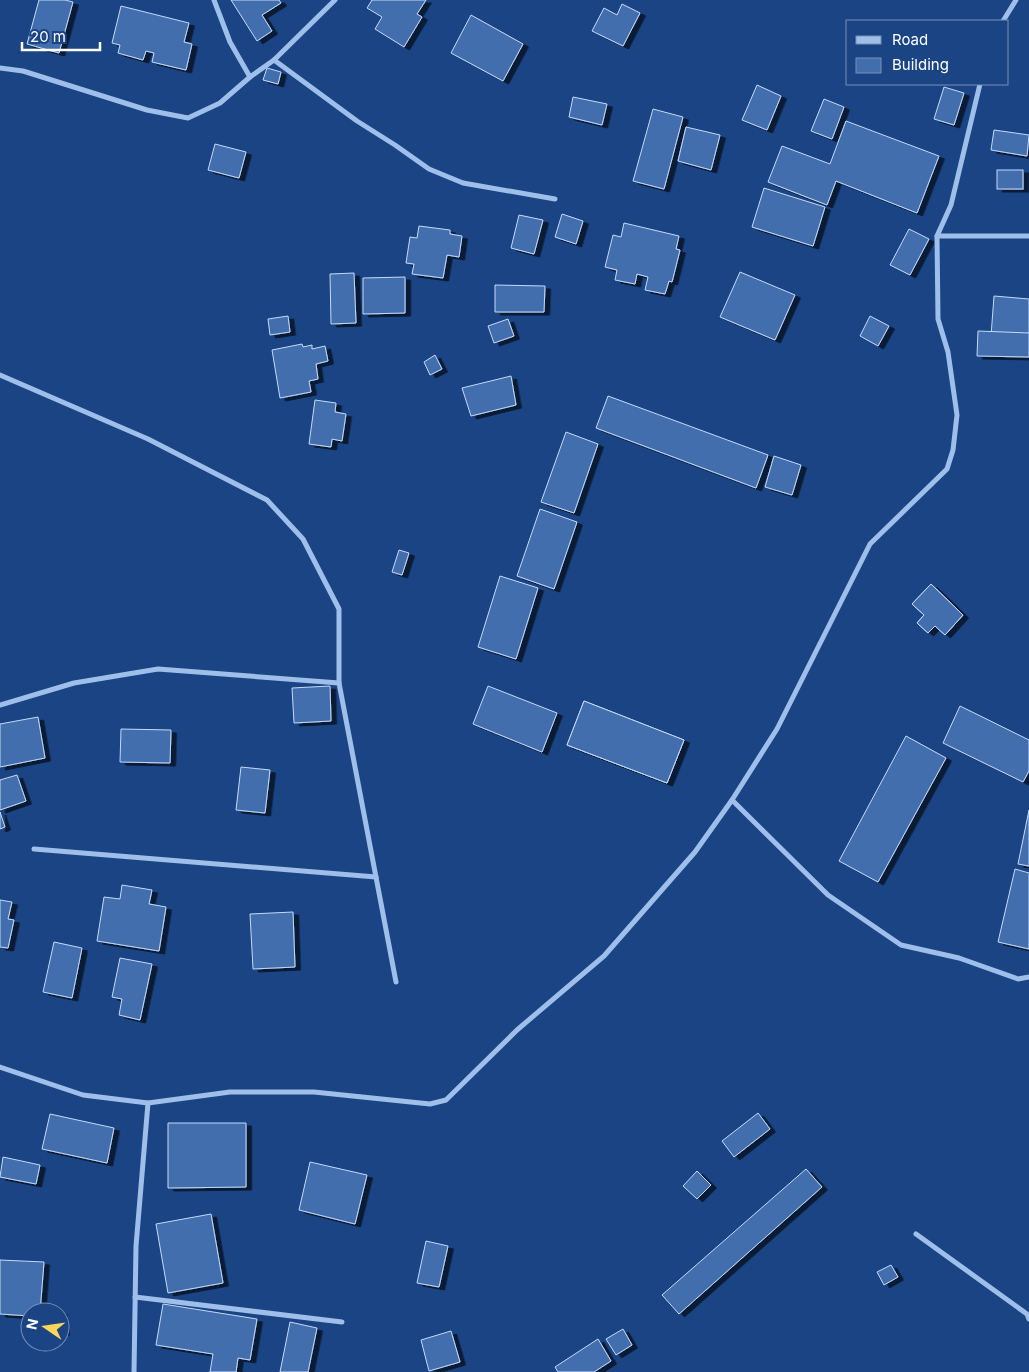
<svg xmlns="http://www.w3.org/2000/svg" width="1029" height="1372" font-family="Inter,sans-serif">
<style>
.building{fill:#436ead;stroke:#c4daf8;filter:url(#shadow)}
.lines{fill:none;stroke-linecap:round;stroke-linejoin:round}
.minor{stroke:#9fbfeb;stroke-width:5}
</style>
<defs>
<filter id="shadow"><feDropShadow dx="5.5" dy="3" stdDeviation="0" flood-color="#0009"/></filter>
</defs>
<rect width="100%" height="100%" fill="#1a4484"/>
<g class="building">
<polygon points="39,0 65,0 73,2 59,53 27,44"/>
<polygon points="231,0 279,0 281,3 262,15 272,31 257,41"/>
<polygon points="372,0 426,0 417,14 422,17 404,47 375,29 382,17 367,8"/>
<polygon points="622,4 640,13 623,46 592,31 604,8 617,15"/>
<polygon points="121,6 189,23 184,42 192,44 186,70 152,62 154,53 146,51 143,60 118,53 120,45 112,43"/>
<polygon points="471,15 523,44 503,81 451,53"/>
<polygon points="267,68 281,72 278,84 263,80"/>
<polygon points="757,85 781,96 767,130 742,120"/>
<polygon points="944,87 964,93 954,125 934,119"/>
<polygon points="573,97 607,104 602,125 569,117"/>
<polygon points="824,99 844,107 832,139 811,131"/>
<polygon points="653,109 683,117 664,189 633,181"/>
<polygon points="846,121 939,156 917,213 836,181 827,205 768,182 782,146 830,164"/>
<polygon points="686,127 720,135 711,170 678,161"/>
<polygon points="994,130 1029,135 1027,156 991,150"/>
<polygon points="215,144 246,152 239,178 208,170"/>
<rect x="997" y="170" width="26" height="19"/>
<polygon points="764,188 825,207 813,246 752,227"/>
<polygon points="562,214 583,221 576,244 555,237"/>
<polygon points="519,215 543,220 534,254 511,248"/>
<polygon points="624,223 679,236 676,249 680,250 672,282 669,281 665,294 645,290 648,277 637,274 635,284 615,280 617,270 605,267 613,235 621,237"/>
<polygon points="419,226 450,230 450,234 462,236 459,257 447,255 443,278 412,274 414,264 406,263 410,237 417,238"/>
<polygon points="909,229 929,239 910,275 890,265"/>
<polygon points="740,272 795,295 775,340 720,317"/>
<polygon points="354,273 356,323 331,324 330,274"/>
<polygon points="405,277 405,313 363,314 363,278"/>
<polygon points="495,285 545,286 544,312 495,312"/>
<polygon points="994,296 1029,299 1029,339 991,336"/>
<polygon points="288,316 290,332 270,335 268,319"/>
<polygon points="870,316 889,326 878,346 860,336"/>
<polygon points="508,319 514,336 494,343 488,326"/>
<polygon points="978,331 1029,333 1029,357 977,356"/>
<polygon points="302,344 303,347 312,345 312,349 325,346 328,361 316,364 318,379 309,381 311,392 280,398 272,350"/>
<polygon points="435,355 442,369 430,375 424,362"/>
<polygon points="511,376 516,405 471,416 462,388"/>
<polygon points="608,396 768,455 756,488 596,428"/>
<polygon points="315,400 336,403 335,412 346,414 342,441 332,439 331,447 309,444"/>
<polygon points="566,432 598,444 574,513 541,502"/>
<polygon points="774,456 801,465 792,495 765,487"/>
<polygon points="540,509 577,522 554,589 517,576"/>
<polygon points="399,550 409,553 402,575 392,572"/>
<polygon points="500,576 538,588 516,659 478,647"/>
<polygon points="931,584 963,615 945,635 935,626 928,633 917,623 924,615 912,604"/>
<polygon points="931,584 963,615 945,635 935,626 928,633 917,623 924,615 912,604"/>
<polygon points="330,686 331,721 294,723 292,688"/>
<polygon points="488,686 557,713 542,752 473,724"/>
<polygon points="584,701 684,740 667,783 567,745"/>
<polygon points="584,701 684,740 667,783 567,745"/>
<polygon points="960,706 1029,740 1029,771 1023,782 943,743"/>
<polygon points="38,717 45,758 0,767 0,724"/>
<polygon points="121,729 171,730 170,763 120,762"/>
<polygon points="906,736 946,758 878,882 839,861"/>
<polygon points="241,767 270,770 265,813 236,810"/>
<polygon points="17,775 26,801 0,810 0,780"/>
<polygon points="1029,810 1029,866 1018,864"/>
<polygon points="0,812 5,827 0,829"/>
<polygon points="1015,869 1029,873 1029,949 998,942"/>
<polygon points="122,885 152,890 149,904 166,907 159,951 97,941 104,897 120,899"/>
<polygon points="0,900 12,902 8,919 14,920 8,948 0,947"/>
<polygon points="293,912 295,967 253,969 250,914"/>
<polygon points="54,942 82,948 72,998 43,992"/>
<polygon points="120,958 152,964 140,1020 119,1015 122,999 112,997"/>
<polygon points="758,1113 770,1129 734,1157 722,1141"/>
<polygon points="50,1114 114,1128 107,1163 42,1149"/>
<polygon points="168,1123 246,1123 246,1187 168,1188"/>
<polygon points="3,1157 40,1165 36,1184 0,1177"/>
<polygon points="310,1162 367,1175 355,1224 299,1210"/>
<polygon points="806,1169 822,1187 679,1314 662,1295"/>
<polygon points="697,1171 711,1185 697,1199 683,1186"/>
<polygon points="211,1214 223,1283 168,1293 156,1224"/>
<polygon points="426,1241 448,1246 439,1287 417,1283"/>
<polygon points="0,1260 44,1262 40,1312 30,1312 30,1316 0,1314"/>
<polygon points="891,1265 898,1277 884,1285 877,1272"/>
<polygon points="163,1304 257,1319 250,1360 238,1358 236,1372 210,1372 213,1354 156,1345"/>
<polygon points="61,1311 64,1332 60,1333 60,1312 53,1312"/>
<polygon points="290,1322 317,1328 308,1372 280,1372"/>
<polygon points="623,1329 632,1345 616,1355 606,1339"/>
<polygon points="451,1331 460,1362 429,1371 421,1340"/>
<polygon points="598,1339 611,1361 594,1372 558,1372 555,1367"/>
</g>
<g class="lines">
<g class="minor">
<polyline points="214,0 230,42 250,77"/>
<polyline points="1003,21 1016,0"/>
<polyline points="274,60 357,121 395,145 429,169 463,183 555,199"/>
<polyline points="0,68 23,71 147,110 188,118 220,103 250,77 274,60 335,0"/>
<polyline points="937,236 1029,236"/>
<polyline points="0,375 148,439 267,500 303,539 339,609 339,683 396,982"/>
<polyline points="0,705 74,683 158,669 339,683"/>
<polyline points="732,800 828,895 901,945 959,958 1018,979 1029,977"/>
<polyline points="34,849 376,877"/>
<polyline points="0,1067 83,1095 148,1103 230,1092 314,1092 430,1104 446,1100 517,1030 604,956 695,852 732,800 777,729 870,544 947,469 953,450 957,415 948,352 938,319 937,236 951,205 980,84"/>
<polyline points="916,1234 1027,1314 1029,1319"/>
<polyline points="135,1297 342,1322"/>
<polyline points="134,1372 136,1246 148,1103"/>
</g>
</g>
<rect x="846" y="20" width="162" height="65" fill="#1a4484" stroke="#768fb5"/>
<rect x="856" y="36" width="25" height="8" fill="#9fbfeb" stroke="#768fb5"/>
<text x="892" y="45" font-size="15" fill="#ffffff">Road</text>
<rect x="856" y="58" width="25" height="15" fill="#436ead" stroke="#768fb5"/>
<text x="892" y="70" font-size="15" fill="#ffffff">Building</text>
<g transform="translate(45 1327) rotate(283)"><circle r="24" fill="#1a4484" stroke="#768fb5"/>
<path d="M0-4L9 19L0 12L-9 19Z" fill="#fed55b"/>
<text y="-8" font-size="14" font-weight="bold" text-anchor="middle" fill="#ffffff">N</text>
</g>
<path d="M22 42v8h78v-8" fill="none" stroke="#ffffff" stroke-width="2.5"/>
<text x="30" y="42" font-size="15" fill="#ffffff" stroke="#1a4484" stroke-width="4" paint-order="stroke">20 m</text>
</svg>
